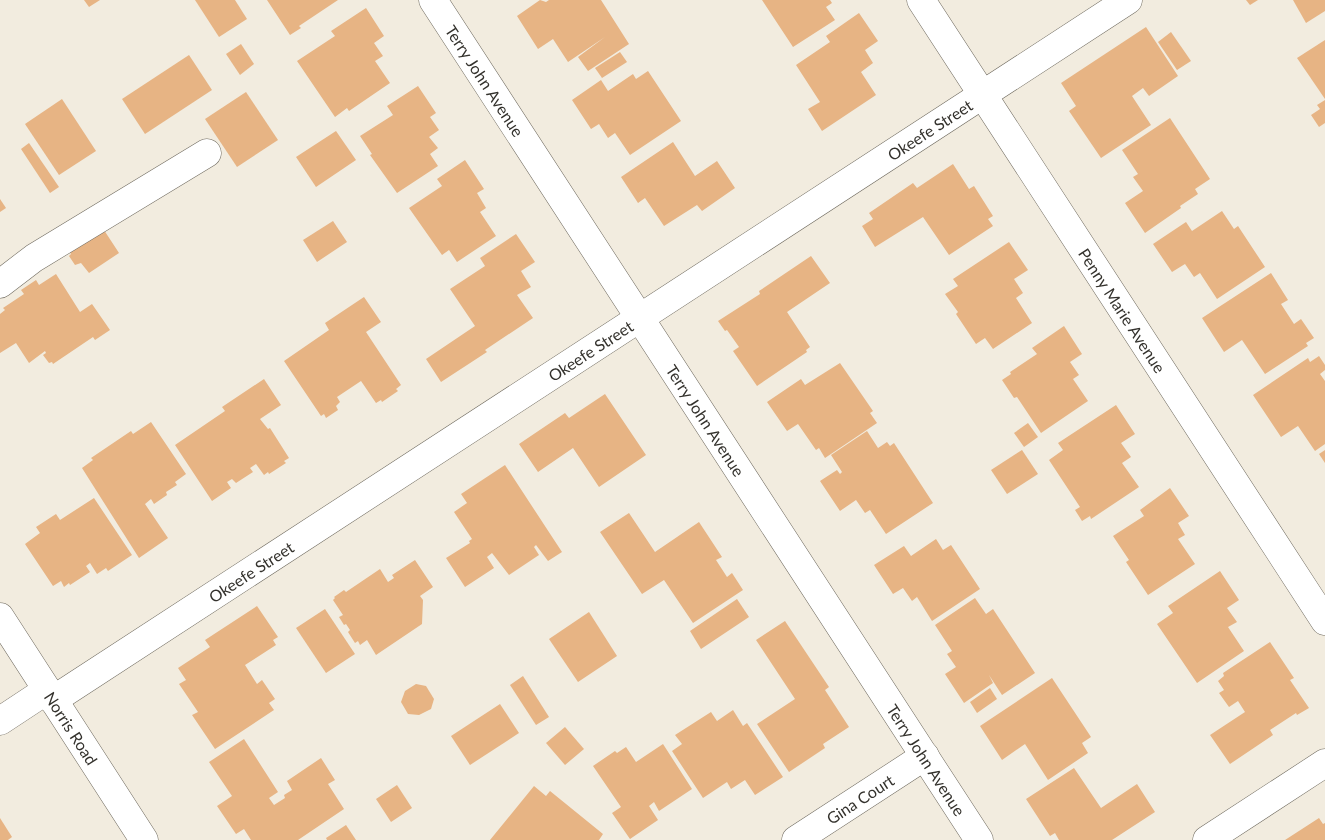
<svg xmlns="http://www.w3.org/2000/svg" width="1325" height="840" font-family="Lato,sans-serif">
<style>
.building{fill:#e7b484}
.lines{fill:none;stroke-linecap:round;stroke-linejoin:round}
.minor-casing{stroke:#6f6a5f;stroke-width:29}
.minor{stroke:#fff;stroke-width:28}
.labels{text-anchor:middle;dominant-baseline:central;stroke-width:4;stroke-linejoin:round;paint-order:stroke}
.street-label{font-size:16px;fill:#34322d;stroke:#f2ecdf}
</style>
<rect width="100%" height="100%" fill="#f2ecdf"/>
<g class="building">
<polygon points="84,0 100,0 89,7"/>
<polygon points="195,0 235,0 247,19 219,37"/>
<polygon points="267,0 338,0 299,26 301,28 290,35"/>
<polygon points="540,0 546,2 549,0 601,0 629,44 588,71 578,57 605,37 568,62 553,39 538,49 517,16"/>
<polygon points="762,0 830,0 832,3 826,7 835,20 793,47"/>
<polygon points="1246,0 1258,0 1250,5"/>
<polygon points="1293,0 1325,0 1325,11 1306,23"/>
<polygon points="366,8 384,36 374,43 383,56 375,61 390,83 349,111 347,108 335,117 297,61 335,36 331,31"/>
<polygon points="859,13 878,41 865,50 873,63 861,72 876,95 822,131 808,109 820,102 796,65 830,42 826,36"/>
<polygon points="1146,27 1178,76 1149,96 1143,88 1132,96 1151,125 1101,158 1069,111 1076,106 1061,83"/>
<polygon points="1171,32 1191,61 1177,70 1158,42"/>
<polygon points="1325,40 1325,99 1297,58"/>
<polygon points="241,44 254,64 240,75 226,54"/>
<polygon points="620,52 627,62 602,78 595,68"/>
<polygon points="189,55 212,90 145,134 122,99"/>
<polygon points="648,71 681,121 630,155 615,133 608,138 599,124 591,129 572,100 601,80 608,91 633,74 636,79"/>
<polygon points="418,86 436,113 430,117 439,130 429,137 438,148 430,154 438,166 397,193 370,155 372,154 360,136 393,115 387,106"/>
<polygon points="246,92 278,140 237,167 205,119"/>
<polygon points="62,99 96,151 59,175 25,124"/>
<polygon points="1325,100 1325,123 1319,127 1311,115 1320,109 1317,105"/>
<polygon points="1170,118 1210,179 1195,189 1198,194 1180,206 1181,208 1145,233 1125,203 1143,191 1133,177 1138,174 1122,150"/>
<polygon points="336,131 356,160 316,187 296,157"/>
<polygon points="673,142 695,176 717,161 735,188 702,211 697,205 664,226 645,198 638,203 621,177"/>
<polygon points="29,143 59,187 50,193 21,149"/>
<polygon points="465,160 484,189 477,193 486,208 480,212 496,236 457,262 449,250 442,255 409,208 442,186 437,179"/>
<polygon points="953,164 969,189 974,186 993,216 988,219 993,226 949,255 923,217 875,247 862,226 873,219 869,213 913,183 917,188"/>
<polygon points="0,199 6,208 0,212"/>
<polygon points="1222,211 1234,229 1238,226 1265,267 1217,299 1200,273 1194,277 1185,264 1172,272 1153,244 1186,222 1192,231"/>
<polygon points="333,221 347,242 317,262 303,240"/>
<polygon points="102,227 119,253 89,273 81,263 75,265 69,256 71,254 68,249"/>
<polygon points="516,234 535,262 521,271 531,287 517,295 533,318 485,350 487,352 441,382 426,359 475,326 450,289 485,266 480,258"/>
<polygon points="1009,242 1028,270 1014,279 1023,293 1016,298 1032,323 993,349 985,338 976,344 956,314 958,312 945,294 958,286 953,279"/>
<polygon points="811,256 830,283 787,312 810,347 806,350 807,352 757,386 733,351 739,347 727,330 725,331 718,321 760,294 759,291"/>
<polygon points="1271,273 1288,300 1281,304 1294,324 1301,319 1314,338 1306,343 1308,346 1265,374 1242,340 1224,352 1202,318"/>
<polygon points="56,274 80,312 92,304 110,330 95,340 93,337 53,364 52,362 49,363 43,355 46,353 45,351 29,363 16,343 0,353 0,314 5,310 3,308 24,294 21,290 36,280 39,285"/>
<polygon points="364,297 381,322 366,332 401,385 396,389 398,391 382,402 381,400 376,403 361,381 337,397 340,402 336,406 338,410 326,418 324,414 321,416 284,361 329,330 325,323"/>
<polygon points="1064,326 1082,354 1070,362 1079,375 1073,379 1088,401 1041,433 1017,397 1014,398 1002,380 1011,374 1010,372 1037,354 1032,348"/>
<polygon points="1319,356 1325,365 1325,370 1320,374 1325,381 1325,444 1315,451 1298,426 1281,437 1253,395 1308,358 1310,362"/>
<polygon points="840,363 873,411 870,413 877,423 825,458 819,448 816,450 798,424 787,431 767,402 801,379 805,385"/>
<polygon points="264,379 281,405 260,419 268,429 270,428 289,458 284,461 286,463 269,474 268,472 264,475 256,464 250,468 253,472 236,483 232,479 227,482 231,488 212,501 175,445 225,411 222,407"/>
<polygon points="605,394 646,455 599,487 573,448 538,472 519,444 565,413 569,418"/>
<polygon points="1116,405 1135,434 1121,443 1131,457 1122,463 1139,487 1091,519 1090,516 1082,521 1075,510 1080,507 1049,460 1063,450 1058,443"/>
<polygon points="151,422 186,474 175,482 177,485 166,492 167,495 154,504 151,499 145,504 168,538 139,558 82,468 93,460 91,458 131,431 133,434"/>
<polygon points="1028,423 1038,437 1024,447 1014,433"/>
<polygon points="867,431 878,448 887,442 890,446 894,443 933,503 886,534 870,510 865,513 856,500 840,511 820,481 837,470 840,474 842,472 831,455"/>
<polygon points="1022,450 1038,474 1007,494 991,470"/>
<polygon points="1325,450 1325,463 1319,454"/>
<polygon points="505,465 562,552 548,561 536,545 534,547 539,555 509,575 492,553 487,557 494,568 465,587 446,558 470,543 469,541 472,539 454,512 467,503 461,494"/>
<polygon points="1170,488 1189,516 1178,523 1185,535 1178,539 1195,564 1148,595 1126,562 1129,560 1113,536 1144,516 1140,510"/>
<polygon points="94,498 132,555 108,571 106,568 97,574 90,563 86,566 90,572 70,585 69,583 64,587 61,581 53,586 25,544 40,533 36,527 56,514 60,520"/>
<polygon points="629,513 655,552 699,522 722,557 716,560 727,577 732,573 743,590 693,623 664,580 642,594 600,532"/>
<polygon points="936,539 943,550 951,545 980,589 932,621 917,597 912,601 903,588 893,594 874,565 904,546 911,556"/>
<polygon points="415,560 433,587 420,596 423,600 422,624 376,655 367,640 360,645 358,641 355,643 348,632 350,630 346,624 344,625 339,617 343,615 333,600 335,598 334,597 344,590 346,592 380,569 388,582 394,578 392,575"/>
<polygon points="1220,571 1239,600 1227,608 1237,622 1228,627 1244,651 1197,683 1157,624 1173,613 1168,606"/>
<polygon points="975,598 986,614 993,609 1035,673 1002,695 989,675 993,683 964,703 945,674 956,667 947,654 952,651 935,625"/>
<polygon points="737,599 749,617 701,649 690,631"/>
<polygon points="257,606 278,637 273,640 276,645 245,665 257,684 262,680 275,699 269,703 274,710 215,749 192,715 198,712 179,684 186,680 178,668 210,647 205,640"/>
<polygon points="325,609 355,654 326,673 296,628"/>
<polygon points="589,612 617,656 578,682 549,639"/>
<polygon points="785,621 829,687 825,690 849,727 823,744 825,748 789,772 757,724 795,699 756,640"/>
<polygon points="1270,642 1294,678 1290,680 1309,708 1297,715 1296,713 1270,730 1273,735 1230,764 1210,735 1245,712 1238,701 1229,707 1219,693 1224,690 1218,681 1224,676 1223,673"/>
<polygon points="523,676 549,717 536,725 510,685"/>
<polygon points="1052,678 1091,737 1082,743 1088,753 1048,780 1025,744 1002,760 980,726"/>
<polygon points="416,684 426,686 434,699 431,709 419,715 408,714 401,702 405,691"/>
<polygon points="990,688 997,699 977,713 970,702"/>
<polygon points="500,704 519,733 470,765 451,736"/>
<polygon points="733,710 743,726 747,723 783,777 755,795 745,780 731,789 727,782 703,798 672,751 682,744 675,735 711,712 717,721"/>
<polygon points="565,727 584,749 565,765 546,743"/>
<polygon points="244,739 278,792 269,798 274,805 285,798 284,795 292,790 287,781 321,758 335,780 328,784 344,809 298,840 251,840 244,829 236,834 217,806 232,796 209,762"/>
<polygon points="663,744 692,789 659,811 654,802 649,806 658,820 630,839 612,813 621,807 593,766 615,751 617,753 626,747 636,762"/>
<polygon points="1074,768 1101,808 1137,784 1155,812 1112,840 1059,840 1055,833 1050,836 1026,799"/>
<polygon points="397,785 412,808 391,822 376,799"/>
<polygon points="534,786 546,796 550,791 603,834 599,840 490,840"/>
<polygon points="0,818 12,837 8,840 0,840"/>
<polygon points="1319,818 1323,824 1325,823 1325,840 1285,840"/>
<polygon points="346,825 356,840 327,840 326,838"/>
</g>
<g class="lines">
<defs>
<g id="minor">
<path id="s1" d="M433,0L979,840"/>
<path id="s2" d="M921,0L1325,621"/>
<polyline points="0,284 34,258 207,153"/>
<path id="s3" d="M0,617L144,840"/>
<path id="s4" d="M53,700L1128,0"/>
<polyline points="0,721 47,690"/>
<path id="s5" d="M796,840L925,756"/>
<polyline points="1207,840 1325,763"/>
</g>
</defs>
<use href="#minor" class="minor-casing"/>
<use href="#minor" class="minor"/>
</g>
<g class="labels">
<g class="street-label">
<text stroke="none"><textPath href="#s1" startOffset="96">Terry John Avenue</textPath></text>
<text stroke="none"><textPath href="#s4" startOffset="1046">Okeefe Street</textPath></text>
<text stroke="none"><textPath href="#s2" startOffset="370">Penny Marie Avenue</textPath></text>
<text stroke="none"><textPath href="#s4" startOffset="641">Okeefe Street</textPath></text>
<text stroke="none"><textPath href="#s1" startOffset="501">Terry John Avenue</textPath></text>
<text stroke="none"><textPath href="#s4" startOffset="236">Okeefe Street</textPath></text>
<text stroke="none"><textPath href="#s3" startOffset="132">Norris Road</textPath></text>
<text stroke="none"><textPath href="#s1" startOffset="906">Terry John Avenue</textPath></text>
<text stroke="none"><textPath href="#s5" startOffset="76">Gina Court</textPath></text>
</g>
</g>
</svg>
